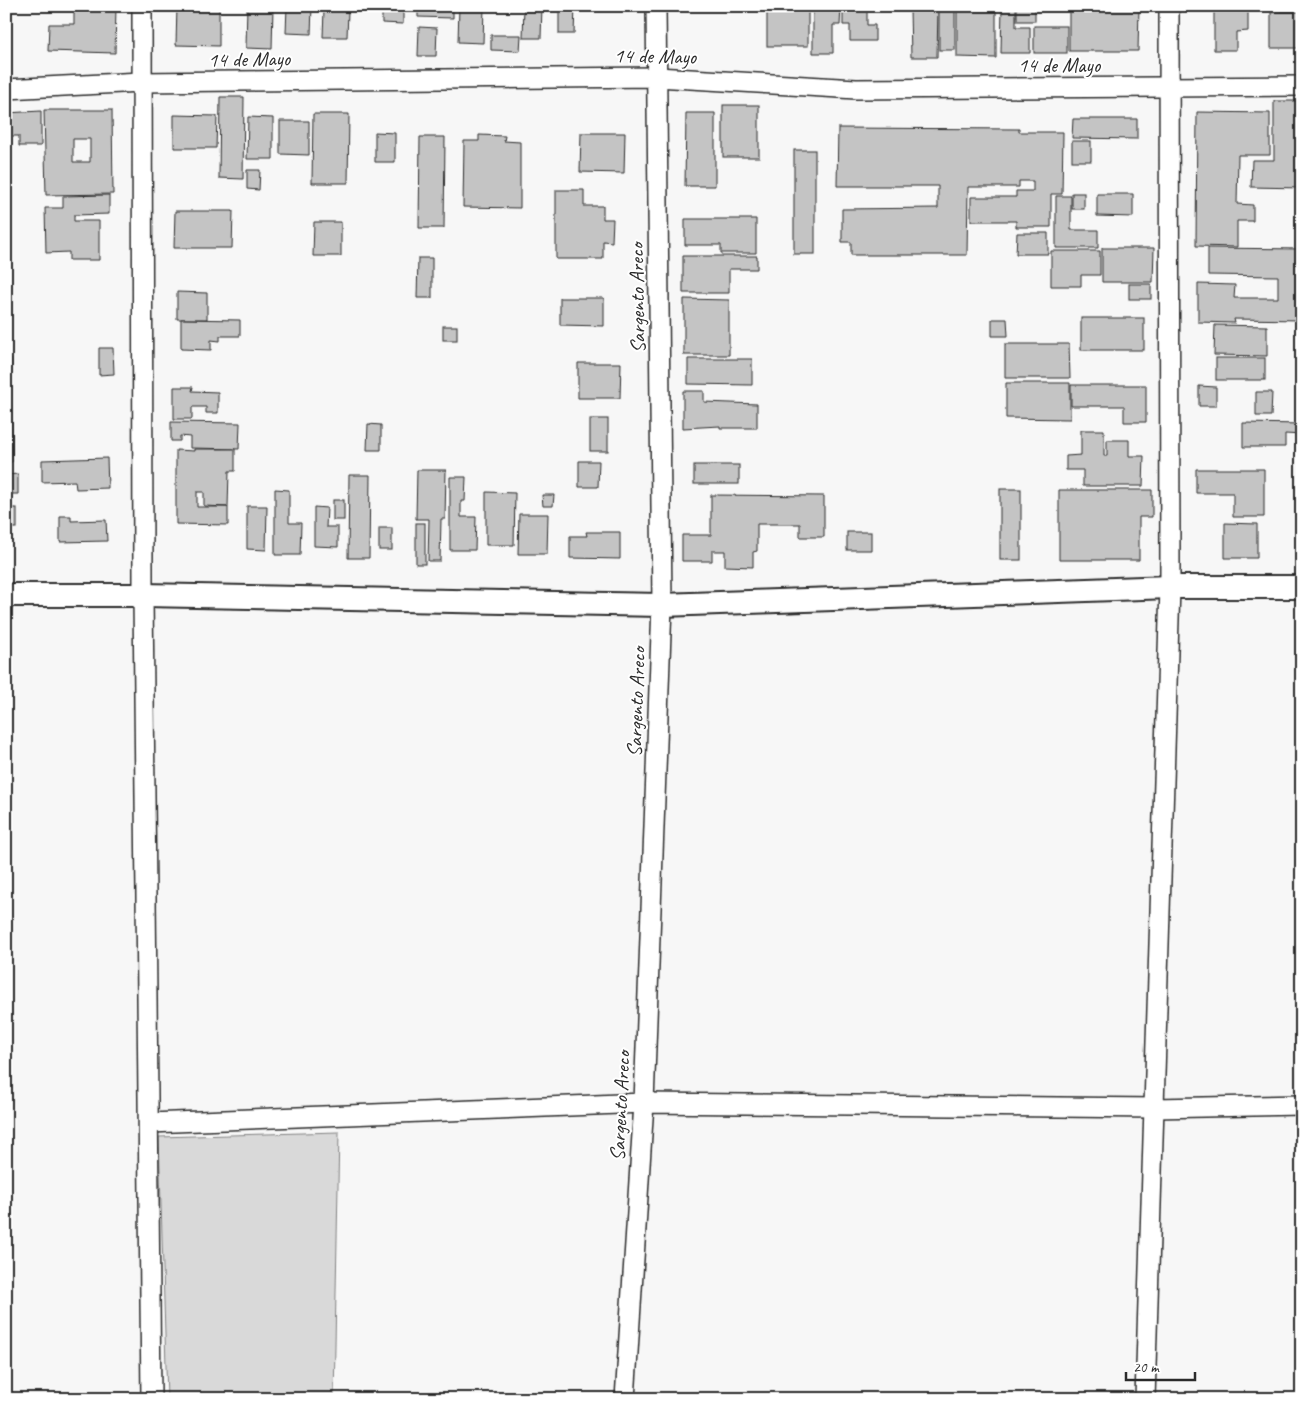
<svg xmlns="http://www.w3.org/2000/svg" width="1308" height="1405" font-family="Caveat,sans-serif">
<style>
.green{fill:#d9d9d9;stroke:#828282}
.building{fill:#c4c4c4;stroke:#2b2b2b;fill-rule:evenodd}
.lines{fill:none;stroke-linecap:round;stroke-linejoin:round}
.minor-casing{stroke:#2b2b2b;stroke-width:22}
.tertiary-casing{stroke:#2b2b2b;stroke-width:26}
.minor{stroke:#fff;stroke-width:19}
.tertiary{stroke:#fff;stroke-width:22}
.labels{text-anchor:middle;dominant-baseline:central;stroke-width:4;stroke-linejoin:round;paint-order:stroke}
.street-label{font-size:21px;fill:#2b2b2b;stroke:#fff}
</style>
<rect width="100%" height="100%" fill="#f7f7f7"/>
<filter id="ink" filterUnits="userSpaceOnUse"><feTurbulence type="fractalNoise" baseFrequency=".02" numOctaves="2"/><feDisplacementMap in="SourceGraphic" scale="10" xChannelSelector="R" yChannelSelector="G"/><feConvolveMatrix kernelMatrix="1 2 1 2 8 2 1 2 1" color-interpolation-filters="sRGB"/></filter>
<g filter="url(#ink)">
<polygon class="green" points="339,1132 334,1399 167,1399 159,1137"/>
<g class="building">
<polygon points="74,6 116,6 115,53 48,51 49,24 74,24"/>
<polygon points="177,6 219,6 219,46 176,45"/>
<polygon points="247,6 273,6 272,49 246,48"/>
<polygon points="287,6 312,6 311,34 286,33"/>
<polygon points="382,6 403,6 403,24 382,23"/>
<polygon points="418,6 453,6 453,18 418,17"/>
<polygon points="459,6 484,6 483,43 458,42"/>
<polygon points="524,6 542,6 541,38 523,38"/>
<polygon points="559,6 575,6 574,34 559,34"/>
<rect x="767" y="6" width="41" height="40"/>
<polygon points="813,6 841,6 840,25 833,25 833,53 813,53"/>
<polygon points="843,6 867,6 867,25 875,25 875,41 850,41 850,25 843,25"/>
<polygon points="922,6 938,6 937,57 911,57 910,9 922,10"/>
<rect x="939" y="6" width="16" height="44"/>
<polygon points="957,6 996,6 996,58 957,57"/>
<polygon points="1002,6 1016,6 1016,27 1030,27 1030,53 1001,53"/>
<rect x="1017" y="6" width="18" height="15"/>
<polygon points="1069,6 1139,6 1138,51 1069,51"/>
<polygon points="1235,6 1248,6 1248,31 1236,32 1236,50 1214,50 1214,9 1235,9"/>
<rect x="1281" y="6" width="21" height="5"/>
<polygon points="324,10 348,11 347,37 323,37"/>
<rect x="1271" y="12" width="31" height="36"/>
<rect x="1034" y="26" width="33" height="27"/>
<polygon points="419,27 437,28 436,56 418,56"/>
<polygon points="491,35 521,35 520,51 491,50"/>
<polygon points="220,97 244,97 243,179 219,178"/>
<polygon points="1274,101 1302,101 1302,188 1251,187 1252,160 1274,160"/>
<rect x="723" y="105" width="36" height="52"/>
<path d="M44,110H112L113,194L46,195ZM73,139H90V162H73Z"/>
<polygon points="41,111 41,146 19,146 19,136 6,136 6,113"/>
<polygon points="1197,112 1270,113 1270,155 1238,155 1237,204 1253,205 1253,221 1237,221 1237,247 1196,246"/>
<polygon points="686,113 715,113 715,186 685,186"/>
<polygon points="313,114 349,114 348,183 312,183"/>
<polygon points="174,115 217,116 216,148 174,148"/>
<polygon points="248,117 273,118 273,159 247,159"/>
<polygon points="1073,119 1137,119 1137,139 1072,138"/>
<polygon points="280,121 309,121 309,155 280,154"/>
<polygon points="838,128 1019,129 1019,132 1063,132 1062,194 1051,194 1051,227 1016,227 1016,221 971,221 971,197 1016,197 1016,191 1033,191 1033,181 1019,181 1019,187 968,187 967,255 851,255 851,242 842,242 842,209 938,208 938,186 837,186"/>
<polygon points="375,132 395,133 395,162 375,162"/>
<polygon points="581,133 625,133 624,173 580,172"/>
<polygon points="479,135 505,136 504,141 520,142 520,208 463,207 464,141 479,141"/>
<polygon points="420,137 445,137 444,228 419,228"/>
<rect x="1072" y="141" width="19" height="20"/>
<rect x="794" y="150" width="21" height="104"/>
<polygon points="247,170 260,170 259,190 247,189"/>
<polygon points="556,190 584,190 584,206 603,206 603,219 613,219 612,242 603,241 603,259 556,259"/>
<rect x="1072" y="193" width="12" height="16"/>
<polygon points="1097,194 1133,194 1133,217 1097,216"/>
<polygon points="109,195 109,214 74,215 74,221 99,221 99,260 69,260 69,252 46,253 45,208 63,208 63,196"/>
<polygon points="1056,196 1071,196 1071,230 1098,230 1098,248 1056,248"/>
<polygon points="175,211 233,211 232,248 174,248"/>
<polygon points="685,219 756,219 756,253 721,253 721,245 685,245"/>
<polygon points="314,222 341,222 341,256 313,256"/>
<polygon points="1017,233 1048,233 1048,254 1016,254"/>
<polygon points="1102,248 1154,248 1153,282 1102,282"/>
<polygon points="1208,248 1302,249 1302,320 1234,319 1235,323 1198,322 1198,284 1235,285 1234,298 1278,298 1278,276 1208,275"/>
<polygon points="1051,251 1100,251 1100,275 1081,275 1081,286 1051,286"/>
<polygon points="683,256 757,256 757,269 729,269 729,293 683,293"/>
<polygon points="418,258 432,258 432,298 417,298"/>
<rect x="1129" y="284" width="22" height="15"/>
<polygon points="177,292 207,293 207,319 177,319"/>
<polygon points="560,298 604,298 604,326 560,325"/>
<polygon points="684,299 729,300 729,355 684,355"/>
<rect x="1081" y="318" width="63" height="32"/>
<polygon points="181,319 240,320 240,336 220,336 220,341 211,340 211,350 181,349"/>
<polygon points="992,319 1007,319 1008,336 992,336"/>
<polygon points="1215,325 1267,326 1267,356 1214,355"/>
<rect x="443" y="326" width="14" height="14"/>
<polygon points="1005,344 1069,344 1070,378 1005,378"/>
<polygon points="99,348 113,348 114,374 99,375"/>
<polygon points="6,358 11,358 12,462 6,462"/>
<rect x="1216" y="358" width="49" height="22"/>
<polygon points="688,359 752,359 752,385 688,384"/>
<polygon points="578,363 621,363 620,398 578,398"/>
<polygon points="1006,383 1070,383 1070,419 1006,418"/>
<polygon points="1071,385 1146,385 1146,422 1124,422 1124,406 1071,406"/>
<polygon points="1199,386 1216,387 1216,406 1199,406"/>
<polygon points="174,387 193,387 192,391 218,392 218,413 206,413 206,407 192,407 192,419 174,419"/>
<polygon points="683,391 704,391 704,402 757,404 757,428 720,428 720,426 683,428"/>
<polygon points="1256,392 1272,392 1271,416 1256,416"/>
<rect x="590" y="419" width="18" height="32"/>
<polygon points="171,422 240,423 239,449 190,448 190,437 180,436 180,441 171,441"/>
<polygon points="1243,423 1302,424 1302,435 1285,434 1285,447 1243,447"/>
<polygon points="368,424 381,425 381,450 367,450"/>
<polygon points="1081,430 1104,430 1104,456 1107,456 1107,440 1129,440 1129,456 1144,456 1143,486 1083,486 1083,470 1066,470 1066,456 1081,455"/>
<polygon points="194,449 235,449 235,471 229,471 228,507 204,506 204,492 197,492 197,507 228,507 228,525 176,524 176,450 194,451"/>
<polygon points="107,458 108,488 76,489 75,481 42,482 42,460"/>
<polygon points="579,461 599,461 598,487 579,487"/>
<rect x="694" y="465" width="45" height="19"/>
<polygon points="1196,469 1264,469 1264,517 1233,517 1233,493 1196,493"/>
<polygon points="417,470 446,470 445,519 441,519 440,561 428,561 429,519 416,519"/>
<polygon points="18,474 18,494 6,494 6,475"/>
<polygon points="349,475 370,475 369,558 348,558"/>
<polygon points="450,477 466,477 465,501 461,501 461,517 476,517 475,550 450,550"/>
<polygon points="275,489 289,490 289,523 301,523 300,555 275,555"/>
<rect x="1000" y="489" width="21" height="71"/>
<polygon points="1059,490 1152,490 1152,517 1139,517 1139,560 1059,560"/>
<polygon points="486,492 515,493 514,545 486,545"/>
<polygon points="542,495 554,495 553,506 543,506"/>
<polygon points="711,495 824,496 824,537 800,537 800,524 757,524 757,551 753,552 753,567 725,566 725,551 712,551 712,561 682,561 682,535 711,535"/>
<rect x="333" y="500" width="11" height="20"/>
<polygon points="247,506 267,506 266,550 247,549"/>
<polygon points="314,507 327,508 326,527 338,527 338,547 314,546"/>
<rect x="6" y="508" width="11" height="20"/>
<polygon points="519,514 548,514 547,554 518,554"/>
<polygon points="60,516 71,516 71,521 106,520 107,541 60,542"/>
<rect x="416" y="523" width="9" height="41"/>
<polygon points="1225,523 1257,524 1257,558 1225,558"/>
<rect x="379" y="528" width="13" height="22"/>
<polygon points="586,532 620,532 620,559 570,558 570,536 587,536"/>
<rect x="847" y="532" width="24" height="18"/>
</g>
<g class="lines">
<defs>
<g id="minor">
<polyline points="142,6 143,595 151,1399"/>
<polyline points="6,89 141,82 657,77 856,89 1302,86"/>
<polyline points="150,1123 644,1103 1155,1108 1302,1105"/>
<polyline points="625,1399 644,1103 662,605 656,6"/>
<polyline points="1145,1399 1170,587 1169,6"/>
</g>
<polyline id="tertiary" points="6,595 143,595 662,605 1170,587 1302,587"/>
</defs>
<use href="#minor" class="minor-casing"/>
<use href="#tertiary" class="tertiary-casing"/>
<use href="#minor" class="minor"/>
<use href="#tertiary" class="tertiary"/>
</g>
</g>
<g class="labels">
<g class="street-label">
<text transform="translate(655 56) rotate(1)">14 de Mayo</text>
<text transform="translate(249 59) rotate(-1)">14 de Mayo</text>
<text x="1059" y="65">14 de Mayo</text>
<text transform="translate(637 298) rotate(-91)">Sargento Areco</text>
<text transform="translate(636 702) rotate(-88)">Sargento Areco</text>
<text transform="translate(620 1106) rotate(-87)">Sargento Areco</text>
</g>
</g>
<rect width="1308" height="1405" fill="none" stroke="#fff" stroke-width="25"/>
<rect x="12" y="12" width="1283" height="1380" fill="none" stroke="#2b2b2b" stroke-width="2" filter="url(#ink)"/>
<path d="M1126 1372v8h69v-8" fill="none" stroke="#2b2b2b" stroke-width="2.5"/>
<text x="1133" y="1372" font-size="15" fill="#2b2b2b" stroke="#ffffff" stroke-width="4" paint-order="stroke">20 m</text>
</svg>
